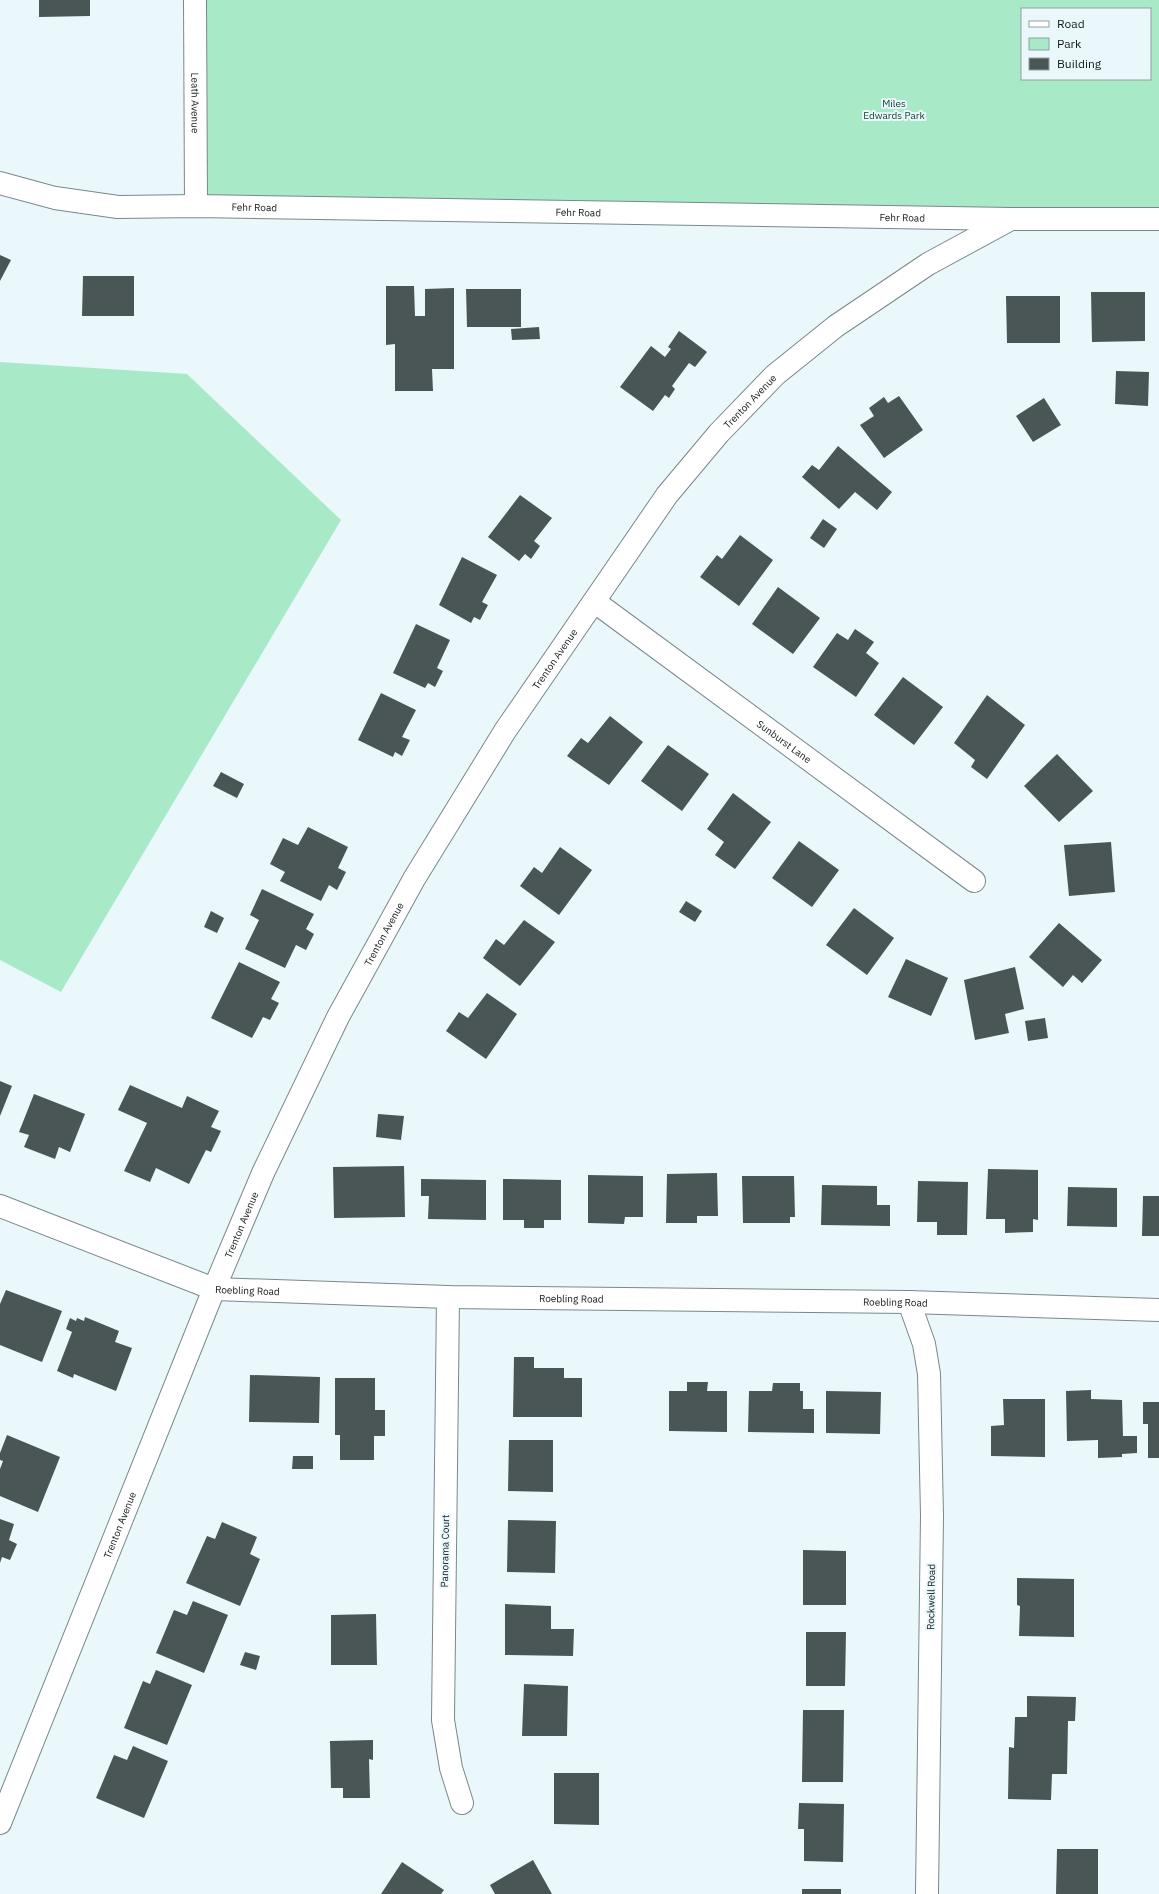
<svg xmlns="http://www.w3.org/2000/svg" width="1159" height="1894" font-family="'IBM Plex Sans',sans-serif">
<style>
.green{fill:#a8e9c8;fill-rule:evenodd}
.building{fill:#4a5655}
.lines{fill:none;stroke-linecap:round;stroke-linejoin:round}
.street-casing{stroke:#7b878b;stroke-width:24}
.street{stroke:#fff;stroke-width:22}
.labels{text-anchor:middle;dominant-baseline:central;stroke-width:4;stroke-linejoin:round;paint-order:stroke}
.street-label{font-size:10px;fill:#131719;stroke:#eaf8fc}
.park-label{font-size:10px;fill:#0f3a28;stroke:#eaf8fc}
</style>
<rect width="100%" height="100%" fill="#eaf8fc"/>
<g class="green">
<path d="M195,0H1159V219L196,206ZM1022,9H1150V79H1022Z"/>
<polygon points="0,362 187,374 341,520 61,992 0,960"/>
</g>
<g class="building">
<polygon points="39,0 90,0 90,16 39,17"/>
<polygon points="0,255 11,260 0,281"/>
<polygon points="83,276 134,276 134,316 82,316"/>
<polygon points="386,286 414,286 415,316 425,316 425,289 454,288 454,369 432,369 433,391 395,391 395,344 386,345"/>
<polygon points="466,289 521,289 521,327 467,327"/>
<polygon points="1091,292 1145,292 1145,341 1092,342"/>
<polygon points="1006,296 1060,296 1060,343 1007,343"/>
<polygon points="539,327 540,339 512,340 511,329"/>
<polygon points="679,331 707,352 695,367 689,363 672,386 675,389 669,398 665,395 653,411 620,387 651,346 665,357 671,349 668,347"/>
<polygon points="1116,371 1149,372 1148,406 1115,404"/>
<polygon points="899,396 923,430 884,458 860,425 874,416 869,408 884,397 888,403"/>
<polygon points="1044,398 1061,425 1033,442 1016,416"/>
<polygon points="838,446 892,492 877,510 855,492 839,509 802,477 812,465 819,470"/>
<polygon points="520,495 552,518 534,541 540,546 531,559 525,554 519,561 488,537"/>
<polygon points="823,519 837,529 824,548 810,538"/>
<polygon points="740,535 773,560 739,606 700,577 717,555 722,559"/>
<polygon points="462,557 497,575 482,602 488,605 480,620 474,617 471,623 439,605"/>
<polygon points="778,587 820,618 793,654 752,624"/>
<polygon points="416,624 450,640 437,668 443,671 435,687 428,683 425,688 393,673"/>
<polygon points="855,629 874,642 866,653 879,663 856,697 813,667 837,633 848,640"/>
<polygon points="903,677 943,707 914,745 874,715"/>
<polygon points="381,693 416,710 402,737 410,740 402,756 395,752 393,757 358,740"/>
<polygon points="987,695 1025,725 987,779 971,767 975,760 954,743"/>
<polygon points="610,716 643,742 609,785 567,756 581,738 588,743"/>
<polygon points="668,745 709,774 682,811 641,781"/>
<polygon points="1057,754 1093,791 1059,822 1024,786"/>
<polygon points="221,772 244,784 237,798 213,786"/>
<polygon points="733,793 771,822 735,869 715,855 724,842 707,829"/>
<polygon points="308,827 348,847 338,868 346,872 337,890 329,885 321,901 280,881 285,872 270,864 283,838 298,845"/>
<polygon points="799,841 839,870 812,907 772,878"/>
<polygon points="1111,842 1115,892 1069,896 1064,845"/>
<polygon points="560,847 592,870 559,915 520,886 534,867 542,873"/>
<polygon points="262,889 314,914 306,929 314,934 306,950 296,945 285,968 245,949 259,920 250,915"/>
<polygon points="686,901 702,911 695,922 679,912"/>
<polygon points="854,908 894,938 867,975 826,945"/>
<polygon points="211,911 224,918 217,933 204,927"/>
<polygon points="524,920 555,942 520,986 483,958 496,939 504,945"/>
<polygon points="1059,923 1102,960 1082,983 1073,975 1063,987 1029,957"/>
<polygon points="906,959 948,978 931,1016 888,997"/>
<polygon points="239,962 280,982 271,999 279,1003 270,1020 263,1017 252,1038 211,1018"/>
<polygon points="1015,967 1024,1009 1005,1014 1009,1033 975,1040 964,980"/>
<polygon points="487,993 517,1014 486,1059 446,1031 459,1012 468,1018"/>
<polygon points="1045,1018 1048,1038 1028,1041 1025,1021"/>
<polygon points="0,1081 12,1086 0,1116"/>
<polygon points="130,1085 182,1108 187,1096 219,1111 211,1127 221,1131 211,1152 206,1150 189,1184 156,1168 150,1182 124,1171 147,1123 118,1110"/>
<polygon points="34,1094 85,1114 70,1152 59,1147 55,1159 24,1147 29,1135 19,1132"/>
<polygon points="378,1114 404,1116 401,1140 376,1137"/>
<polygon points="404,1166 405,1217 334,1218 333,1167"/>
<polygon points="988,1169 1038,1170 1038,1220 1033,1219 1033,1232 1005,1233 1005,1219 986,1219"/>
<polygon points="717,1173 718,1216 697,1216 697,1223 666,1223 667,1174"/>
<polygon points="588,1175 643,1176 643,1217 625,1217 624,1224 588,1223"/>
<polygon points="742,1176 794,1176 795,1217 790,1217 790,1223 743,1223"/>
<polygon points="421,1179 486,1180 486,1220 428,1219 429,1196 421,1196"/>
<polygon points="503,1179 561,1180 561,1220 544,1220 544,1228 524,1228 524,1220 503,1220"/>
<polygon points="918,1181 968,1182 967,1235 937,1235 937,1222 917,1222"/>
<polygon points="822,1185 877,1186 877,1205 890,1205 890,1226 821,1225"/>
<polygon points="1068,1187 1117,1188 1117,1227 1067,1226"/>
<polygon points="1143,1196 1159,1196 1159,1236 1142,1236"/>
<polygon points="6,1290 62,1311 42,1362 0,1345 0,1304"/>
<polygon points="85,1317 119,1331 115,1342 132,1348 116,1391 74,1374 73,1378 57,1371 72,1332 66,1329 70,1318 76,1321 77,1318 84,1321"/>
<polygon points="514,1357 534,1357 534,1368 564,1368 564,1378 582,1378 582,1417 513,1417"/>
<polygon points="250,1375 320,1377 319,1423 249,1422"/>
<polygon points="335,1378 375,1378 375,1410 385,1410 385,1436 374,1436 374,1460 340,1460 340,1435 335,1435"/>
<polygon points="687,1382 708,1382 707,1391 727,1391 727,1432 669,1431 669,1391 687,1391"/>
<polygon points="773,1383 800,1383 800,1391 803,1391 803,1409 814,1409 814,1433 748,1432 749,1391 772,1391"/>
<polygon points="1091,1390 1091,1399 1122,1400 1123,1436 1137,1436 1137,1453 1122,1454 1122,1457 1098,1458 1098,1440 1067,1441 1066,1391"/>
<polygon points="826,1391 881,1392 880,1434 826,1433"/>
<polygon points="1003,1399 1045,1399 1045,1457 991,1456 991,1426 1004,1425"/>
<polygon points="1143,1402 1159,1402 1159,1458 1148,1458 1148,1424 1143,1424"/>
<polygon points="7,1435 60,1457 38,1512 0,1496 0,1469 3,1461 0,1460 0,1453"/>
<polygon points="509,1440 553,1440 553,1492 508,1491"/>
<polygon points="293,1456 313,1456 313,1469 292,1469"/>
<polygon points="0,1519 14,1524 9,1540 17,1544 10,1560 2,1557 0,1563"/>
<polygon points="508,1520 556,1521 555,1573 507,1572"/>
<polygon points="222,1522 257,1537 250,1554 260,1559 240,1606 186,1583 207,1536 215,1539"/>
<polygon points="803,1550 846,1551 846,1605 803,1605"/>
<polygon points="1017,1578 1074,1579 1074,1637 1019,1636 1020,1606 1017,1605"/>
<polygon points="193,1601 228,1615 204,1673 156,1653 174,1610 187,1615"/>
<polygon points="505,1604 551,1606 551,1629 574,1629 573,1656 505,1655"/>
<polygon points="376,1614 377,1665 331,1665 331,1615"/>
<polygon points="806,1632 846,1632 845,1686 806,1686"/>
<polygon points="245,1652 260,1656 256,1670 240,1665"/>
<polygon points="156,1670 192,1685 167,1745 124,1728 143,1681 150,1684"/>
<polygon points="524,1684 568,1686 567,1736 522,1736"/>
<polygon points="1027,1696 1076,1697 1075,1721 1068,1721 1067,1774 1052,1774 1051,1800 1008,1799 1009,1747 1014,1748 1015,1717 1027,1717"/>
<polygon points="803,1710 844,1710 843,1782 802,1782"/>
<polygon points="373,1740 373,1760 369,1759 370,1798 343,1798 343,1788 331,1788 330,1741"/>
<polygon points="133,1746 168,1761 144,1818 96,1798 114,1755 127,1760"/>
<polygon points="554,1773 599,1773 599,1825 554,1824"/>
<polygon points="799,1803 844,1804 843,1862 804,1861 804,1829 798,1829"/>
<polygon points="1057,1849 1098,1849 1098,1894 1056,1894"/>
<polygon points="533,1860 552,1894 495,1894 490,1885"/>
<polygon points="402,1862 444,1890 441,1894 381,1894"/>
<rect x="802" y="1889" width="39" height="5"/>
</g>
<g class="lines">
<defs>
<g id="street">
<path id="s1" d="M195,0L196,206"/>
<path id="s2" d="M0,183L55,198L118,207L196,206L1011,219H1159"/>
<path id="s3" d="M595,602L974,881"/>
<path id="s4" d="M0,1206L214,1289L448,1297L909,1302L1159,1310"/>
<polyline points="448,1297 443,1720 451,1768 462,1803"/>
<polyline points="909,1302 924,1344 929,1374 932,1516 927,1894"/>
<path id="s5" d="M0,1823L214,1289L263,1173L338,1017L414,879L505,731L667,495L719,433L775,375L836,326L928,264L1011,219"/>
</g>
</defs>
<use href="#street" class="street-casing"/>
<use href="#street" class="street"/>
</g>
<g class="labels">
<g class="street-label">
<text stroke="none"><textPath href="#s1" startOffset="103">Leath Avenue</textPath></text>
<text stroke="none"><textPath href="#s2" startOffset="257">Fehr Road</textPath></text>
<text stroke="none"><textPath href="#s2" startOffset="581">Fehr Road</textPath></text>
<text stroke="none"><textPath href="#s2" startOffset="905">Fehr Road</textPath></text>
<text stroke="none"><textPath href="#s5" startOffset="1617">Trenton Avenue</textPath></text>
<text stroke="none"><textPath href="#s5" startOffset="1293">Trenton Avenue</textPath></text>
<text stroke="none"><textPath href="#s3" startOffset="235">Sunburst Lane</textPath></text>
<text stroke="none"><textPath href="#s5" startOffset="969">Trenton Avenue</textPath></text>
<text stroke="none"><textPath href="#s5" startOffset="645">Trenton Avenue</textPath></text>
<text stroke="none"><textPath href="#s4" startOffset="263">Roebling Road</textPath></text>
<text stroke="none"><textPath href="#s4" startOffset="587">Roebling Road</textPath></text>
<text stroke="none"><textPath href="#s4" startOffset="911">Roebling Road</textPath></text>
<text stroke="none"><textPath href="#s5" startOffset="321">Trenton Avenue</textPath></text>
<text transform="translate(445 1551) rotate(-89)">Panorama Court</text>
<text transform="translate(931 1597) rotate(-89)">Rockwell Road</text>
</g>
<g class="park-label">
<text x="894" y="103">Miles<tspan x="894" dy="12">Edwards Park</tspan></text>
</g>
</g>
<rect x="1021" y="8" width="130" height="72" fill="#eaf8fc" stroke="#949ea1"/>
<rect x="1029" y="21" width="20" height="6" fill="#ffffff" stroke="#949ea1"/>
<text x="1057" y="28" font-size="12" fill="#131719">Road</text>
<rect x="1029" y="38" width="20" height="12" fill="#a8e9c8" stroke="#949ea1"/>
<text x="1057" y="48" font-size="12" fill="#131719">Park</text>
<rect x="1029" y="58" width="20" height="12" fill="#4a5655" stroke="#949ea1"/>
<text x="1057" y="68" font-size="12" fill="#131719">Building</text>
</svg>
